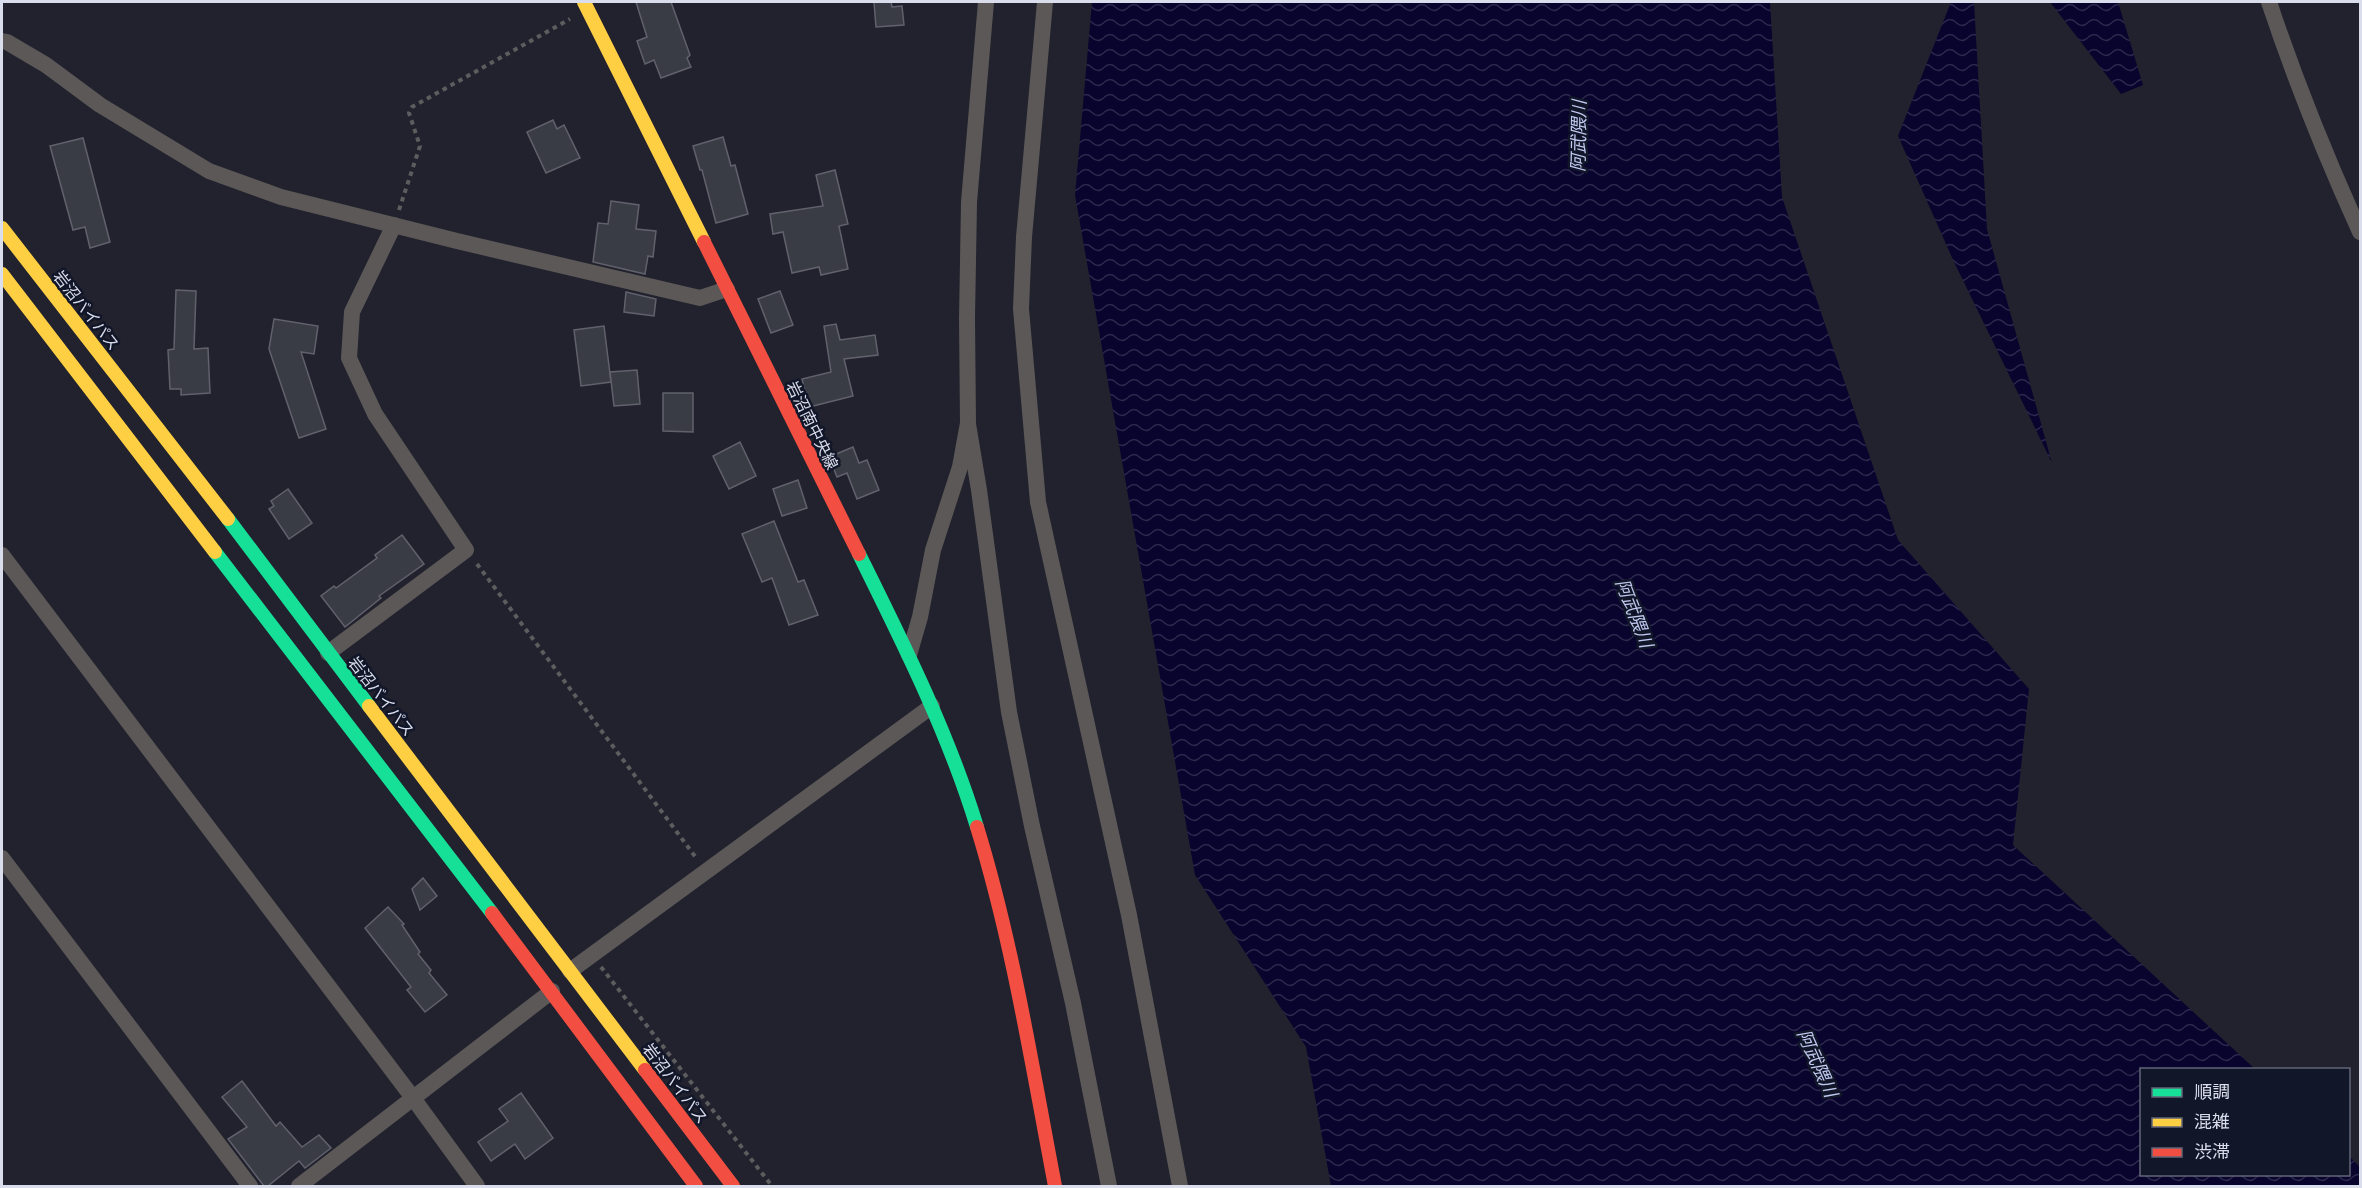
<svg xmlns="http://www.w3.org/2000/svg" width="2362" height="1188" font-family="Lato,'Noto Sans JP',sans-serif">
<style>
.water{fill:url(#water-waves)}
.building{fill:#3a3c45;stroke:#60616c;stroke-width:1.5}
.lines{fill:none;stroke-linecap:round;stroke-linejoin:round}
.path{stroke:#5d5c5e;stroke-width:4;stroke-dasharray:4.5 4.5;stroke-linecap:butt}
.street{stroke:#5c5858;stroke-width:16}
.fast{stroke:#16e098;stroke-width:14}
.slow{stroke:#ffcf43;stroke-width:14}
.jam{stroke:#f24e42;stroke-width:14}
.labels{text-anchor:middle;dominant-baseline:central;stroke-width:5;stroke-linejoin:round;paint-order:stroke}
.street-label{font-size:16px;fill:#daddeb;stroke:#121629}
.water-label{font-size:18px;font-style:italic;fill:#bfc8ef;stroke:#121629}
</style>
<defs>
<pattern id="water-waves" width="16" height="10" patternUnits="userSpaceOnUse" patternTransform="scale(1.5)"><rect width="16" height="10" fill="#08042d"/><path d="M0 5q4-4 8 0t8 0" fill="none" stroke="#2b284c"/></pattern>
</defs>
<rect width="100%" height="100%" fill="#21222d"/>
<g class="water">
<polygon points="1092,2 1770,2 1782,197 1898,540 2029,689 2013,845 2255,1069 2142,1070 2142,1174 2348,1174 2349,1156 2360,1167 2360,1186 1331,1186 1306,1047 1195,875 1075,195"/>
<polygon points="1951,2 1974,2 1987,229 2052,463 1954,262 1898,136"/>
<polygon points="2050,2 2118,2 2143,85 2121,94"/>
</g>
<g class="building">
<polygon points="636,2 671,2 690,55 687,58 691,67 661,78 654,60 645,64 637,41 647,37"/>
<polygon points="874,2 891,2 892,7 902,6 904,25 876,27"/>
<polygon points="553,120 557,129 564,125 580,158 546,173 527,132"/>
<polygon points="723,137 731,166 735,165 748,214 716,223 702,170 700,170 693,146"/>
<polygon points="83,138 110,242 90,248 85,227 73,230 50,146"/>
<polygon points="835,170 848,224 839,226 848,269 821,275 819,267 792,273 783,232 773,234 770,214 823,206 816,175"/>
<polygon points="611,201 639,205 636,229 656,231 653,257 648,256 645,274 593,262 598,223 608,224"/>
<polygon points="176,290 196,291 194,349 208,348 210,393 181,395 181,389 170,389 168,350 174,349"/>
<polygon points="780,291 793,325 771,333 758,299"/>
<polygon points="626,292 656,299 654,316 624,312"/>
<polygon points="274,319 318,326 314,354 301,352 326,429 299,438 269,349"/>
<polygon points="836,324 840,340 875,335 878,355 844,359 853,396 809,407 802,379 831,372 824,326"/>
<polygon points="604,326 611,382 581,386 574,330"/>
<polygon points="637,370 640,404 614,406 610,372"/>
<polygon points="663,393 693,393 693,432 663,431"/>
<polygon points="740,442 756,476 729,489 713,456"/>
<polygon points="853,447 859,463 867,460 879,490 857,499 847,473 837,477 829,457"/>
<polygon points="798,480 807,508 782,516 773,489"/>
<polygon points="288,489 312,523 289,539 269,509 274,506 271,501"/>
<polygon points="774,521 798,582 804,580 818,615 789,625 772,578 762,582 742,534"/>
<polygon points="402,535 424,564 379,596 381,598 345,627 321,596 334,586 336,588 377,558 375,555"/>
<polygon points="423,878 437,896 420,910 412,889"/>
<polygon points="388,907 404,924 402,925 420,952 418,954 431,970 429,973 447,995 425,1012 407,990 411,987 365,928"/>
<polygon points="242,1081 276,1126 280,1122 302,1147 319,1135 331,1148 305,1168 299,1161 268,1186 264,1186 228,1139 247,1127 222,1097"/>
<polygon points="521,1093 553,1138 525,1159 515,1144 491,1161 478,1142 508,1121 499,1109"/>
</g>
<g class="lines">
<g class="path">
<polyline points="399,210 420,146 409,113 412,107 570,19"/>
<polyline points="477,564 697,859"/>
<polyline points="601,967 772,1186"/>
</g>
<g class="street">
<polyline points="1045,2 1024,237 1021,309 1038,502 1129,915 1180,1186"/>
<path d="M2269,2C2295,80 2326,157 2360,232"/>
<polyline points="2,41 7,42 46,65 100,105 209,171 281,197 457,241 700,298 727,289"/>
<polyline points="968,424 979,490 1009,712 1032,826 1073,1003 1109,1186"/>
<polyline points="2,555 413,1098 477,1186"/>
<polyline points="328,653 466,550 375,414 349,358 352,312 394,225"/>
<polyline points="909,655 920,617 933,550 960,467 968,423 967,319 969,202 986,2"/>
<polyline points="2,858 250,1186"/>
<polyline points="570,971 932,706"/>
<polyline points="299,1186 552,991"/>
</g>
<g class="fast">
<polyline points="228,519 369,706"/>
<polyline points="215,552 492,913"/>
<path d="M859,554C903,643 948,732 977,827"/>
</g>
<g class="slow">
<polyline points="584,2 704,242"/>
<polyline points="2,228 228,519"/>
<polyline points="2,274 215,552"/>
<polyline points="369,706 645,1070"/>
</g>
<g class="jam">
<polyline points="704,242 859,554"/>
<path d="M977,827C1013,944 1032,1066 1055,1186"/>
<polyline points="492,913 696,1186"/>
<polyline points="645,1070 733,1186"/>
</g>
</g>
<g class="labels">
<g class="street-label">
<text transform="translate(87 310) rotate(52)">岩沼バイパス</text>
<text transform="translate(813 425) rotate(64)">岩沼南中央線</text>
<text transform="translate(382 696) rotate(52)">岩沼バイパス</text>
<text transform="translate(676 1083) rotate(53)">岩沼バイパス</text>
</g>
<g class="water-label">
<text transform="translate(1578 136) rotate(-89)">阿武隈川</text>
<text transform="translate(1635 613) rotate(69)">阿武隈川</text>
<text transform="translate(1818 1063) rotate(66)">阿武隈川</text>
</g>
</g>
<rect width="2362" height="1188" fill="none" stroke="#daddeb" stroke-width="6"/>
<rect x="2140" y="1068" width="210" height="108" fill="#121629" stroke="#626677" stroke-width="1.5"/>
<rect x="2152" y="1088" width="30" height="9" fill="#16e098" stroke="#626677" stroke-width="1.5"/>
<text x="2194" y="1098" font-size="18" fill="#daddeb">順調</text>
<rect x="2152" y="1118" width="30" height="9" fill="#ffcf43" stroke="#626677" stroke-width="1.5"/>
<text x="2194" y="1128" font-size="18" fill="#daddeb">混雑</text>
<rect x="2152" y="1148" width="30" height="9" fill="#f24e42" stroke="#626677" stroke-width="1.5"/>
<text x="2194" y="1158" font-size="18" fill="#daddeb">渋滞</text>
</svg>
